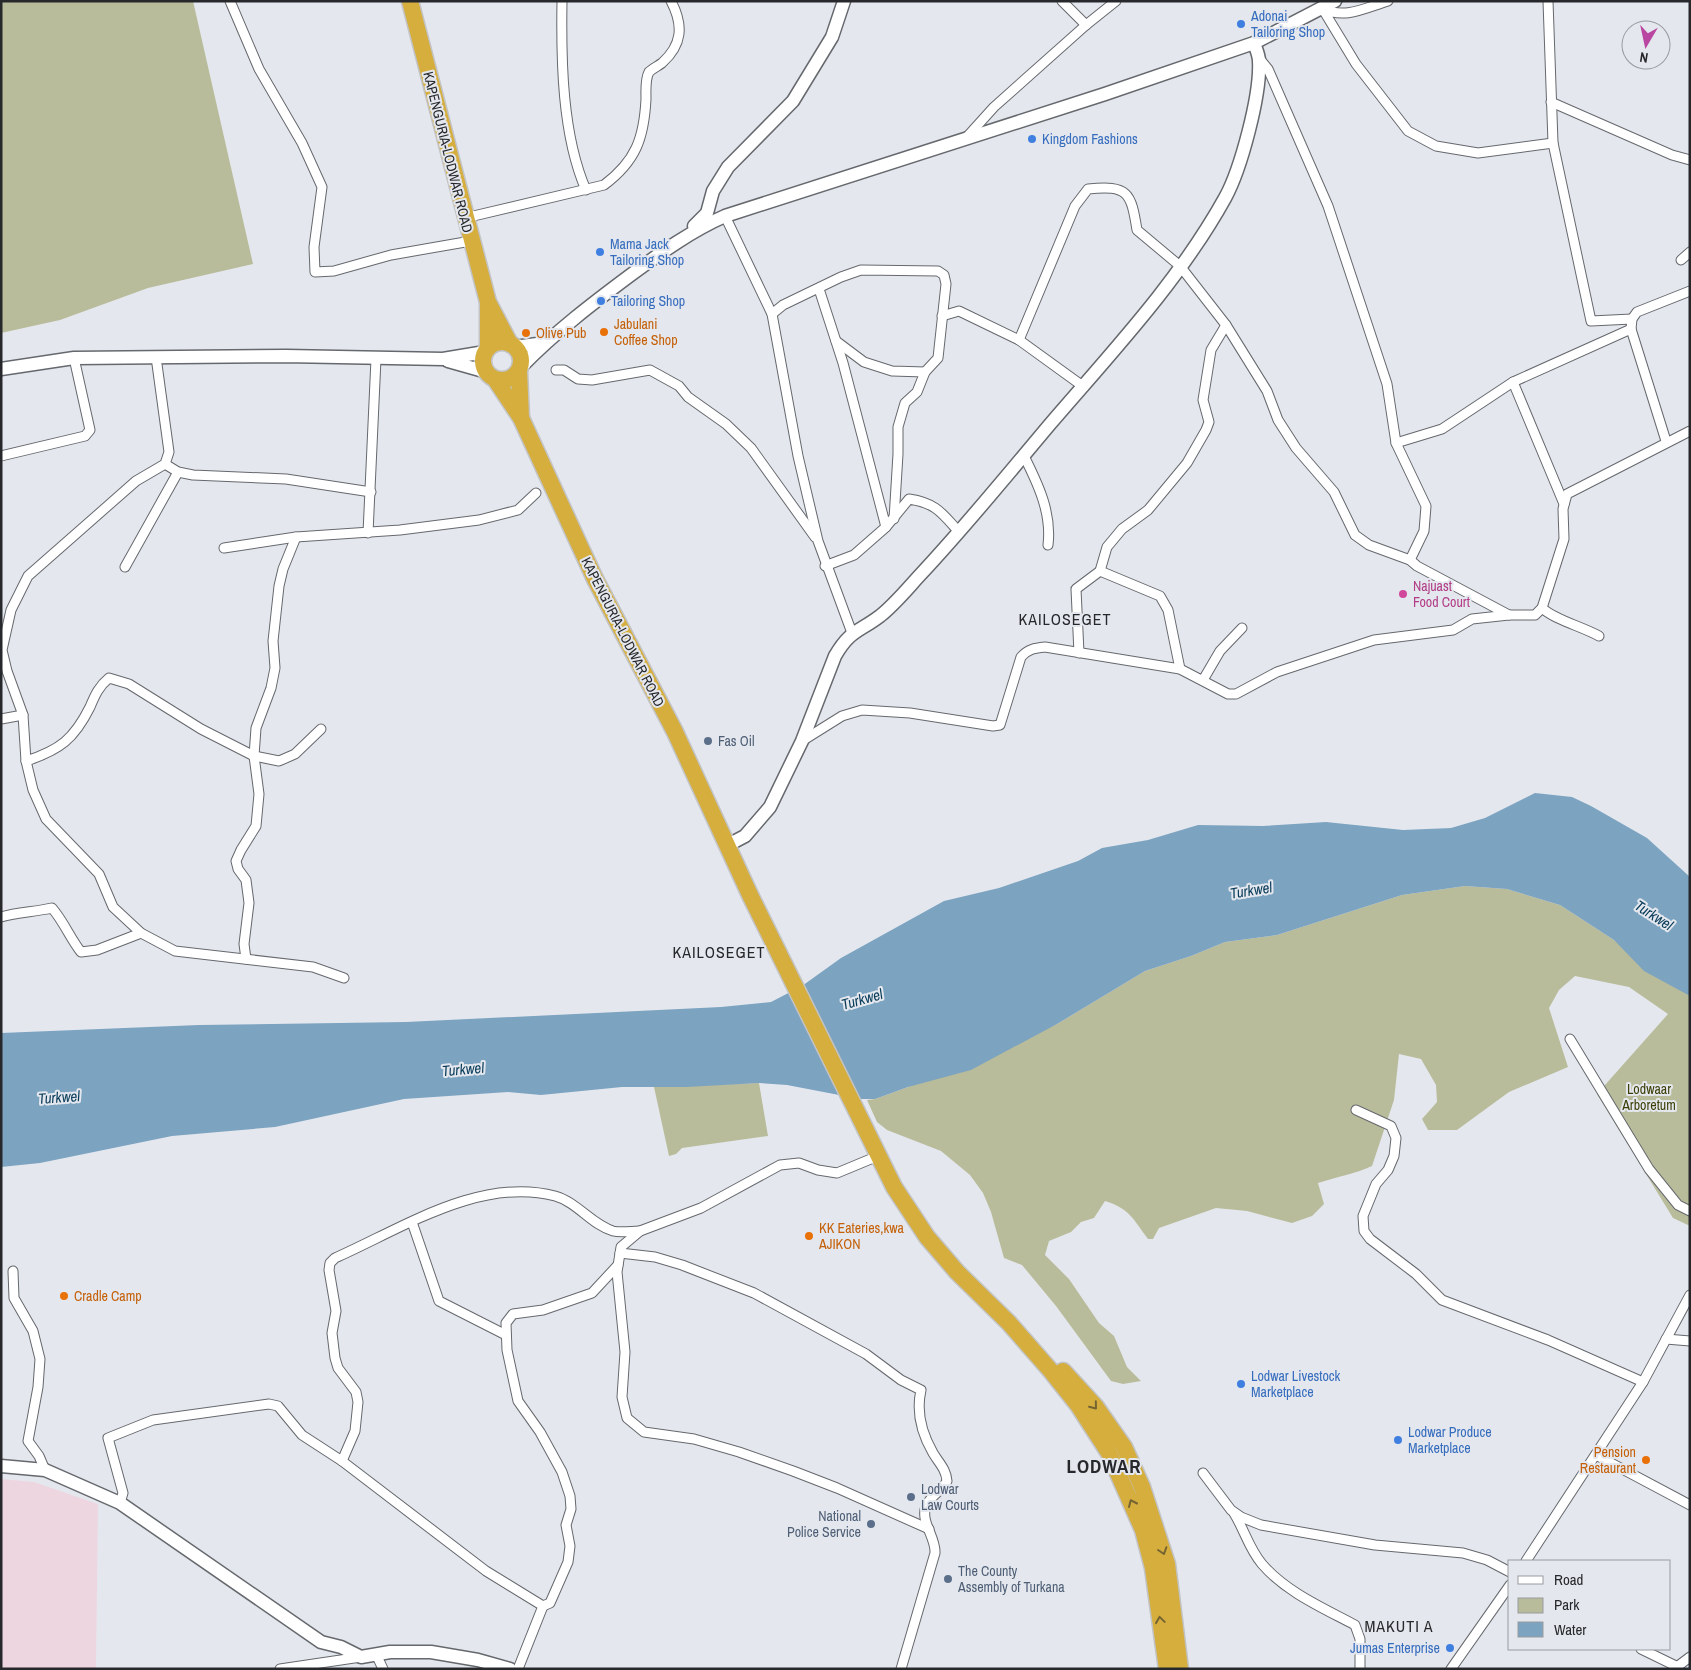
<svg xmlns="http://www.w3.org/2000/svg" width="1691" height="1670" font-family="'Archivo Narrow',sans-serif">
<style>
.education{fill:#eed6e1}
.green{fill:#b9bc9b}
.water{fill:#7ca3c0}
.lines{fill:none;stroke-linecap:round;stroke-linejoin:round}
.street-casing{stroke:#65686d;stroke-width:11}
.secondary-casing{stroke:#65686d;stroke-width:15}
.highway-casing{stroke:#c3c3c4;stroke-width:19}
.street{stroke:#fff;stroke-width:9}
.secondary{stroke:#fff;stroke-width:12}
.highway{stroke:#d5ae3d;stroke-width:16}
.oneway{stroke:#756433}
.shop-dot{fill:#3f7fe0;stroke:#e4e8ee;stroke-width:2}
.food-dot{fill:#e8710a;stroke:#e4e8ee;stroke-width:2}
.hotel-dot{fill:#d1479c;stroke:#e4e8ee;stroke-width:2}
.service-dot{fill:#5c6f8a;stroke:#e4e8ee;stroke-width:2}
.labels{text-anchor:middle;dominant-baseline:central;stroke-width:4;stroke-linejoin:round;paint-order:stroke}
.shop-label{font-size:14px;fill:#366cbe;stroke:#e4e8ee;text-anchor:start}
.street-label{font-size:14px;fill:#27282b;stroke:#e4e8ee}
.food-label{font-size:14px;fill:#c56008;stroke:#e4e8ee;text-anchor:start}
.hotel-label{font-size:14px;fill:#b23c85;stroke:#e4e8ee;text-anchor:start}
.service-label{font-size:14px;fill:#4e5e75;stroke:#e4e8ee;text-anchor:start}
.park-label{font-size:14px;fill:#3d3f07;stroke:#e4e8ee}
.water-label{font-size:15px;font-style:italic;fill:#073a58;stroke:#e4e8ee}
.quarter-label{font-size:16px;letter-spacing:1px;fill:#27282b;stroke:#e4e8ee}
.district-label{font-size:19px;font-weight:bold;letter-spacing:1px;fill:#27282b;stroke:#e4e8ee}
</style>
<rect width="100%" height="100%" fill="#e4e8ee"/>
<polygon class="education" points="1,1479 34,1482 98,1504 96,1669 1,1669"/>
<g class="green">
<polygon points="1,1 193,1 253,264 148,288 60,320 1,333"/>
<path d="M1465,886L1507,889L1560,905L1614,940L1690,996V1226L1673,1218L1597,1094L1668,1014L1629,987L1575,976L1559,990L1549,1008L1568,1067L1509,1092L1457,1130H1428L1422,1119L1437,1102L1436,1085L1421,1059L1399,1054L1394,1100L1372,1166C1355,1174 1336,1177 1318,1183L1324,1204L1312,1216L1292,1223L1247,1211L1216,1208L1159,1228L1153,1239H1148C1133,1219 1130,1209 1105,1201L1094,1218L1081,1222L1071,1232L1049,1241L1045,1255L1069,1279L1099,1323L1114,1336L1127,1367L1141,1381L1123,1384L1111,1381L1056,1306L1022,1265L1004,1258L991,1212L983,1193L970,1175L941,1151L887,1130L877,1122L867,1100L875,1099L908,1087L1057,1024L1145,971L1191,956L1225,942L1277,935L1402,895Z"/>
<polygon points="759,1083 768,1136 682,1148 676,1154 669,1156 654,1087"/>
</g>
<polygon class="water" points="1535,793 1572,797 1591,806 1647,838 1690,877 1690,996 1644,971 1614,940 1560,905 1507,889 1465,886 1402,895 1277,935 1225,942 1191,956 1145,971 1057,1024 971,1070 908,1087 875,1099 860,1099 787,1085 759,1083 687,1087 622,1087 541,1095 508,1092 404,1099 275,1127 172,1136 40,1163 1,1167 1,1033 199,1025 406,1022 721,1007 771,1002 802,986 841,958 944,901 999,888 1078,861 1102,848 1148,840 1198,825 1263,826 1326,822 1403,830 1451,828 1485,818"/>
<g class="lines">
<defs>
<g id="street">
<polyline points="230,1 259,69 302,143 322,187 314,247 315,272 334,271 391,255 471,241"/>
<path d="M562,1C561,60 562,135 586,190"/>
<polyline points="1062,1 1086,25"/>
<path d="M1388,1C1365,8 1344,20 1322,8L1356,64L1408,131L1436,146L1478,153L1553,143"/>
<polyline points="1548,1 1553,143 1591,321 1632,319"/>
<polyline points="1259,58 1268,69 1328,206 1387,384 1396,443 1426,506 1424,531 1410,560"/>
<polyline points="1551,102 1672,155 1690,160"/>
<polyline points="966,138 994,107 1086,25 1116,1"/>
<polyline points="725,216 772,314 798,456 818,541 852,633"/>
<path d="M465,218L604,185C636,161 644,138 646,99C646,91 645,79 649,72C652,69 658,66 662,63C682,45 684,26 671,1"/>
<polyline points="1681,260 1690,252"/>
<polyline points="819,289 843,363 886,527"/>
<polyline points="772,314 783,305 841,277 861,270 938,271 944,275 946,284 938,358 925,372 917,392 905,403 898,427 898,454 894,519"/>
<polyline points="942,316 959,311 1019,340 1084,387"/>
<path d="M1019,340L1075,206L1088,189C1128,185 1131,192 1137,230L1180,266L1226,325L1267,391L1278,420L1296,448L1334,492L1355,535L1369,545L1410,560L1417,566L1509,615"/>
<polyline points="836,341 864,362 892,371 925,372"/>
<polyline points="156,357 169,452 165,464 136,481 28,576 11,610 2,650 7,671 23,715 26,761 33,790 46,819 99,874 113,907 141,933 175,951 313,967 344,978"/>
<polyline points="556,370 564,370 578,379 592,380 650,370 679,386 688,397 726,424 751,448 815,537"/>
<polyline points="1513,382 1564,504"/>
<polyline points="1666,441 1631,329 1632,319 1637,312 1690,291"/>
<polyline points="1396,443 1442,429 1513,382 1631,329"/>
<polyline points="1,456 85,436 90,430 74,358"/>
<path d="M1024,456C1038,484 1052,513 1048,545"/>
<polyline points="165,464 178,472 193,475 286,479 371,492"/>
<polyline points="368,533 376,359"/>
<polyline points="224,548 296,537 400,530 479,520 518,510 536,493"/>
<path d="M825,566L854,555L886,527L909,499C936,503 942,513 959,532"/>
<polyline points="125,567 178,472"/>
<polyline points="1100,571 1107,547 1122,529 1148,510 1187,463 1206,430 1209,422 1203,400 1211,350 1226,325"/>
<path d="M1542,608C1555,620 1581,626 1599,636"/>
<polyline points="1079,653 1076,589 1100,571 1160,596 1168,610 1180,669"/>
<polyline points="1203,680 1220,651 1242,628"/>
<polyline points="1,719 23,715"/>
<path d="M802,741L842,716L862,710L910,713L993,726L1000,725L1021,657C1028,649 1035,648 1045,647L1180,669L1228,694H1236L1277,672L1374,640L1453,630L1472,619L1509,615H1535L1542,608L1564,539L1563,509L1567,494L1690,431"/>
<path d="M26,761C60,750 74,739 90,707C95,695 99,686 109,678L129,684L201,729L254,756L279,761L295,754L321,729"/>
<path d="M1,917C17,912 35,912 52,908C64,922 70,938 81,952L97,950L141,933"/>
<polyline points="246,959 244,944 249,903 246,880 238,869 236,861 241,850 256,826 259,794 254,756 256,728 271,688 275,668 273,641 279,586 283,569 296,537"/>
<polyline points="1570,1039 1649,1169 1678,1205 1690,1211"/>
<polyline points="1356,1110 1391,1126 1396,1138 1394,1156 1388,1170 1376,1184 1363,1216 1364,1231 1370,1239 1416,1274 1442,1300 1548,1340 1643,1382"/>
<polyline points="878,1156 837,1173 818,1170 799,1163 780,1165 701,1208 640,1231 621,1247 617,1272 625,1352 622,1397 627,1418 644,1432 694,1439 739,1452 793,1471 837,1488 929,1529"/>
<polyline points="412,1222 439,1301 506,1335"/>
<path d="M620,1253L655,1257L682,1265L754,1293L866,1354L901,1380L921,1390C916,1412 922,1434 933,1453C939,1463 946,1469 947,1481C942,1491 931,1495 926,1506C920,1522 936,1537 935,1553L901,1669"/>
<polyline points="13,1271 14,1298 33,1331 40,1359 38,1387 28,1441 39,1456 45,1470"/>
<polyline points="1666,1339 1690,1341"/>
<polyline points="1596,1455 1690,1505"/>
<path d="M342,1461L355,1431L358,1402L356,1392L338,1368L335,1358L332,1333L336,1311L329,1270L330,1263L335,1258C401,1229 480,1176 555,1196C577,1202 592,1225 613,1231C621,1233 632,1231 640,1231"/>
<polyline points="1203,1473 1231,1510 1241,1517 1261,1525 1375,1545 1463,1553 1487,1560 1510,1572"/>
<polyline points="120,1503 123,1493 108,1438 153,1420 269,1404 278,1406 302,1435 342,1461 486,1571 543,1606 518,1669"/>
<path d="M1234,1513C1244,1529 1249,1549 1262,1564C1286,1592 1323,1608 1355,1625L1360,1639V1669"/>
<polyline points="1526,1561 1643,1382 1690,1295"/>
<polyline points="543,1606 550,1603 568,1562 570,1546 566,1525 571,1509 570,1496 562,1472 540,1432 518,1401 507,1350 506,1323 513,1314 543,1310 592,1293 618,1265"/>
<polyline points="1641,1649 1676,1666"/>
<polyline points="376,1654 383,1669"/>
<polyline points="280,1669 361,1657"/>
<polyline points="1451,1669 1510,1585"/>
<polyline points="1674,1669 1690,1657"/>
</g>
<g id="secondary">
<polyline points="694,226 707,213 713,191 728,167 793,101 832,37 844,1"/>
<polyline points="514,347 545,343"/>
<polyline points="448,361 487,372"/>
<path d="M521,367C555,332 593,303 632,274C662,252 691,231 725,216L1105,94L1254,43L1335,1"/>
<polyline points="1,369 74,358 286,356 443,359 485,352"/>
<path d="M728,845L745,836L770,807L802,741L835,656C850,630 859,632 880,616C895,604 908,588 920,575C966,526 1008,474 1051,423C1112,352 1179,281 1225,198C1241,169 1261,94 1259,61C1259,55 1256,49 1254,43"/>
<polyline points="1,1466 45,1470 120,1503 321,1642 341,1647 361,1657 390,1652 431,1652 478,1660 510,1669"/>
</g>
<g id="highway">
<polyline points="410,1 488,302 510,344"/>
<circle cx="502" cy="361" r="19"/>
<polyline points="488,348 488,304"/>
<polyline points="519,371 521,418"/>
<polyline points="495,379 521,418 595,579 675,732 750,895 894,1187 927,1237 957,1272 1009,1323 1051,1371 1078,1405 1109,1453 1143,1530 1153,1568 1167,1669"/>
<polyline points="1063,1371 1096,1407 1124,1447 1142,1487 1167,1564 1180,1669"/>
</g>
</defs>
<use href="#street" class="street-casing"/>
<use href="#secondary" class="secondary-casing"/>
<use href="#highway" class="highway-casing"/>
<use href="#street" class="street"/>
<use href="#secondary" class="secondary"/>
<use href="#highway" class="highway"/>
</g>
<defs><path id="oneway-chevron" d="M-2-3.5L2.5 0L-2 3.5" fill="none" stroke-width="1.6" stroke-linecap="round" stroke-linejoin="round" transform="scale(1.25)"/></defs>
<g class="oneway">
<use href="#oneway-chevron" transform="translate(1094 1406) rotate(51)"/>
<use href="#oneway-chevron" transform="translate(1132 1503) rotate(-114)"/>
<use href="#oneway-chevron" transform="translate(1163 1551) rotate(72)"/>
<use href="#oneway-chevron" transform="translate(1160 1620) rotate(-98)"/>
</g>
<g class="shop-dot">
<circle cx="1241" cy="24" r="5"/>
<circle cx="1032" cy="139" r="5"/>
<circle cx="600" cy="252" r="5"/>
<circle cx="601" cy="301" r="5"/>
<circle cx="1241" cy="1384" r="5"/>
<circle cx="1398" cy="1440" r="5"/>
<circle cx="1450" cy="1648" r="5"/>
</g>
<g class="food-dot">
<circle cx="604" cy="332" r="5"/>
<circle cx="526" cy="333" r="5"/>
<circle cx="809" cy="1236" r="5"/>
<circle cx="64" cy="1296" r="5"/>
<circle cx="1646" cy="1460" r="5"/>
</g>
<circle class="hotel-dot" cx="1403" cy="594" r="5"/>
<g class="service-dot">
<circle cx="708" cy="741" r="5"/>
<circle cx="911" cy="1497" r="5"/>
<circle cx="871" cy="1524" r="5"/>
<circle cx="948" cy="1579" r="5"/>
</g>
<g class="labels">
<g class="shop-label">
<text x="1251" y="16">Adonai<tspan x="1251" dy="16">Tailoring Shop</tspan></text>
<text x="1042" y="139">Kingdom Fashions</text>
<text x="610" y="244">Mama Jack<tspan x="610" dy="16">Tailoring Shop</tspan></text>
<text x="611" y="301">Tailoring Shop</text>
<text x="1251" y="1376">Lodwar Livestock<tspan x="1251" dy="16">Marketplace</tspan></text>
<text x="1408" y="1432">Lodwar Produce<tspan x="1408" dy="16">Marketplace</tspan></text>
<text x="1440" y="1648" text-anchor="end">Jumas Enterprise</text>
</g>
<g class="street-label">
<text transform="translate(448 152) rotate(76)">KAPENGURIA-LODWAR ROAD</text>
<text transform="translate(623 632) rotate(63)">KAPENGURIA-LODWAR ROAD</text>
</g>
<g class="food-label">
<text x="614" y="324">Jabulani<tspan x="614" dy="16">Coffee Shop</tspan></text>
<text x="536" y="333">Olive Pub</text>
<text x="819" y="1228">KK Eateries,kwa<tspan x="819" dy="16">AJIKON</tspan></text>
<text x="74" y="1296">Cradle Camp</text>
<text x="1636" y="1452" text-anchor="end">Pension<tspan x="1636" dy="16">Restaurant</tspan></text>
</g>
<g class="hotel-label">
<text x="1413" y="586">Najuast<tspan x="1413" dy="16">Food Court</tspan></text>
</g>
<g class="service-label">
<text x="718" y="741">Fas Oil</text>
<text x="921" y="1489">Lodwar<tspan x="921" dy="16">Law Courts</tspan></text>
<text x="861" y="1516" text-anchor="end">National<tspan x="861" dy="16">Police Service</tspan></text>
<text x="958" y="1571">The County<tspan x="958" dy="16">Assembly of Turkana</tspan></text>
</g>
<g class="park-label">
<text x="1649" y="1089">Lodwaar<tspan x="1649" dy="16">Arboretum</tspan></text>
</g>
<g class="water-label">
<text transform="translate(1251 890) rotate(-9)">Turkwel</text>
<text transform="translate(1654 915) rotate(33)">Turkwel</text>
<text transform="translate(862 999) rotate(-16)">Turkwel</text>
<text transform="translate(463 1069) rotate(-5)">Turkwel</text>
<text transform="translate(59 1097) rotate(-4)">Turkwel</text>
</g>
<g class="quarter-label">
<text x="1065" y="619">KAILOSEGET</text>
<text x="719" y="952">KAILOSEGET</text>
<text x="1399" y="1626">MAKUTI A</text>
</g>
<g class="district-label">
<text x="1104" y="1466">LODWAR</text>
</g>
</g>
<rect width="1691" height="1670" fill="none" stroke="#27282b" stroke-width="5"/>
<rect x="1508" y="1560" width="162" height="90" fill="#e4e8ee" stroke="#989ba0"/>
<rect x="1518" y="1576" width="25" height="8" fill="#ffffff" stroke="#989ba0"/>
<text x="1554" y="1585" font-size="15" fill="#27282b">Road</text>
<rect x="1518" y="1598" width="25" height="15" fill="#b9bc9b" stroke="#989ba0"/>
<text x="1554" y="1610" font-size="15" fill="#27282b">Park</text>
<rect x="1518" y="1622" width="25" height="15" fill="#7ca3c0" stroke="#989ba0"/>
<text x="1554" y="1635" font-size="15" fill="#27282b">Water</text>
<g transform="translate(1646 45) rotate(189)"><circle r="24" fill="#e4e8ee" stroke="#989ba0"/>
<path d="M0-4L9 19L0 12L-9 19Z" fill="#b947a1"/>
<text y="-8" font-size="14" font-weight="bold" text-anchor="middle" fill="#27282b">N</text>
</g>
</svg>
